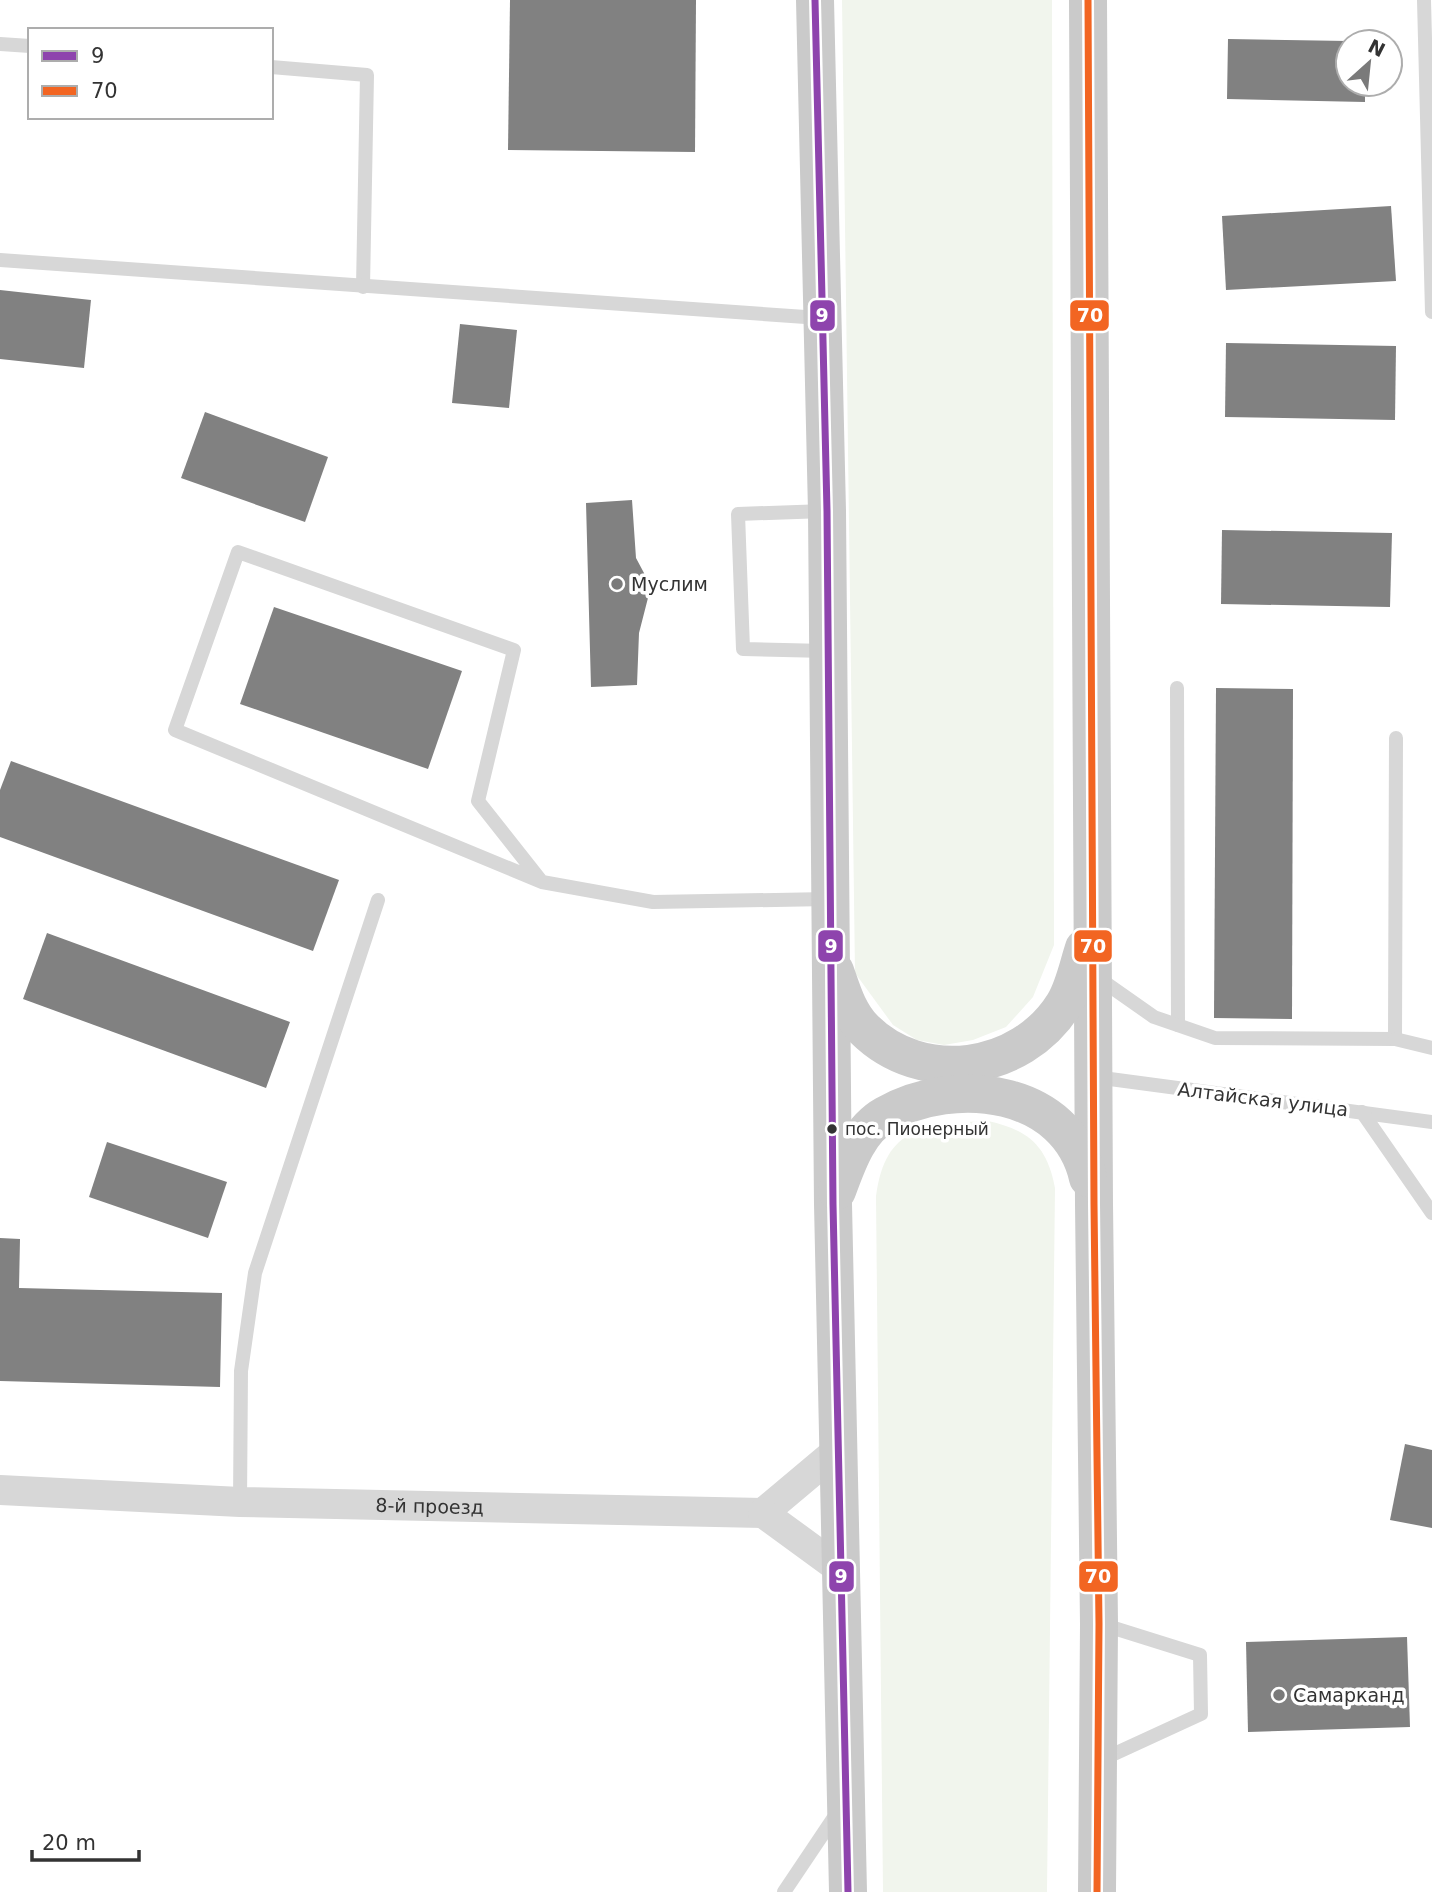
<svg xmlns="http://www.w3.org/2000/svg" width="1432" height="1892" font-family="'DejaVu Sans',sans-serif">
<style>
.green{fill:#f1f5ed}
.building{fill:#818181}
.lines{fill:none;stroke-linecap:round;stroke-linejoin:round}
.lane{stroke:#d7d7d7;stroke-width:14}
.street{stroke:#d7d7d7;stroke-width:30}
.primary{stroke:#cacaca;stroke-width:38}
.bus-1-casing{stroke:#fff;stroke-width:12}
.bus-2-casing{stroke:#fff;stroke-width:12}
.bus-1{stroke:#8e44ad;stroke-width:7}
.bus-2{stroke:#f26522;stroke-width:7}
.poi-dot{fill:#7a7a7a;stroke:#fff;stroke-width:2.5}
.bus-dot{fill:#333;stroke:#fff;stroke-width:2.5}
.labels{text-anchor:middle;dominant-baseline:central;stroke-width:7;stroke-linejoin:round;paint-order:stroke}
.bus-label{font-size:17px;fill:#333;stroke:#fff;text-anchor:start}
.poi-label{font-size:19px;fill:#333;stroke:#fff;text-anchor:start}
.street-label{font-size:19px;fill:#333;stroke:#fff}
.line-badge{stroke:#fff;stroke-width:2.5}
.badge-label{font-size:19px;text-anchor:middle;font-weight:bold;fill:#fff}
</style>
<rect width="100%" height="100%" fill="#fff"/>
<g class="green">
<polygon points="842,0 1052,0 1054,945 1033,997 1006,1027 973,1040 944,1045 917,1040 893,1025 855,973"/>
<path d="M988,1121C1029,1130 1047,1146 1055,1188L1047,1892H883L876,1196C885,1126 926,1123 988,1121Z"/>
</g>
<g class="building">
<polygon points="510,0 696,0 695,152 508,150"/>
<polygon points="1228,39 1348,41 1348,84 1365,84 1365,102 1227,99"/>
<polygon points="1391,206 1396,281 1226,290 1222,216"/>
<polygon points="0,290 91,300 84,368 0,359"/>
<polygon points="460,324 517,330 509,408 452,403"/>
<polygon points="1226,343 1396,346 1395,420 1225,417"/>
<polygon points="205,412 328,457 305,522 181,478"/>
<polygon points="632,500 636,558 644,573 649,594 639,633 637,685 591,687 586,503"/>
<polygon points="1222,530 1392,533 1390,607 1221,604"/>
<polygon points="274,607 462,671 428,769 240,704"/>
<polygon points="1216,688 1293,689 1292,1019 1214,1018"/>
<polygon points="11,761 339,880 313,951 0,837 0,790"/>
<polygon points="47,933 290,1022 266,1088 23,999"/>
<polygon points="107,1142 227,1182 208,1238 89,1197"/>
<polygon points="0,1238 20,1239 19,1288 222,1293 220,1387 0,1381"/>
<polygon points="1405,1444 1432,1450 1432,1528 1390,1520"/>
<polygon points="1407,1637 1410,1727 1248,1732 1246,1642"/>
</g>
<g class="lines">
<g class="lane">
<polyline points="1424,0 1432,312"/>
<polyline points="0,44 30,46"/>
<polyline points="271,67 367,75 363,287"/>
<polyline points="0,260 820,318"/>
<polyline points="825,511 738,514 743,649 826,651"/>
<polyline points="1177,688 1178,1025"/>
<polyline points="542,882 175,730 238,552 514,650 478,801 542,882 653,902 828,899"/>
<polyline points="1097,977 1154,1017 1215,1038 1395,1039 1396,738"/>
<polyline points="1395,1039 1432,1048"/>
<polyline points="1095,1077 1432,1122"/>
<polyline points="1362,1112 1432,1213"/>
<polyline points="240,1502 241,1371 255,1273 378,900"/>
<polyline points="1101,1760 1201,1714 1200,1655 1101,1624"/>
<polyline points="784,1892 837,1813"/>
</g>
<g class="street">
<path id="s1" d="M0,1490L240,1502L763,1513L838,1450"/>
<polyline points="763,1513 841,1570"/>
</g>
<g class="primary">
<polyline points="815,0 827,511 833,1204 848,1892"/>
<polyline points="1088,0 1094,1204 1099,1624 1097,1892"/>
<path d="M835,971C842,991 848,1013 864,1029C921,1086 1021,1073 1064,1004C1074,988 1078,966 1084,948"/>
<path d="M837,1191C847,1164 858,1130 885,1115C955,1075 1068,1089 1088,1178"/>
</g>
<defs>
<polyline id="bus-1" points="815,0 827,511 833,1204 848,1892"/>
<polyline id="bus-2" points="1088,0 1094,1204 1099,1624 1097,1892"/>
</defs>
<use href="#bus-1" class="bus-1-casing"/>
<use href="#bus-2" class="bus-2-casing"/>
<use href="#bus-1" class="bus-1"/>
<use href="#bus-2" class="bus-2"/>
</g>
<g class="poi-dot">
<circle cx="617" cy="584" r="7"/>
<circle cx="1279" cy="1695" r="7"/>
</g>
<circle class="bus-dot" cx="832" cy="1129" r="6"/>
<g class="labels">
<g class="bus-label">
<text x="845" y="1129">пос. Пионерный</text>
</g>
<g class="poi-label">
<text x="631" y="584">Муслим</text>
<text x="1293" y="1695">Самарканд</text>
</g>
<g class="street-label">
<text transform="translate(1263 1099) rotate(7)">Алтайская улица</text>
<text stroke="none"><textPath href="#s1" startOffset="430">8-й проезд</textPath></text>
</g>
</g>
<g class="line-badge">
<rect x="809" y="299" width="27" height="33" rx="7" fill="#8e44ad"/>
<rect x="1069" y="299" width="41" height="33" rx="7" fill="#f26522"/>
<rect x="817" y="929" width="27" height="34" rx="7" fill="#8e44ad"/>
<rect x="1073" y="929" width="40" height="34" rx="7" fill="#f26522"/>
<rect x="1078" y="1560" width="41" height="33" rx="7" fill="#f26522"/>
<rect x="828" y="1560" width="27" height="33" rx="7" fill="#8e44ad"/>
</g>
<g class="badge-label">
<text x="822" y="322">9</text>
<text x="1090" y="322">70</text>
<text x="831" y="953">9</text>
<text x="1093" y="953">70</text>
<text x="1098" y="1583">70</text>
<text x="841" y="1583">9</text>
</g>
<rect x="28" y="28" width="245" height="91" fill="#ffffff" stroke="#adadad" stroke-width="2"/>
<rect x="42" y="51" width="35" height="10" fill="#8e44ad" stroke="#adadad" stroke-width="2"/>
<text x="91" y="63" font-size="21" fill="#333333">9</text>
<rect x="42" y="86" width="35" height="10" fill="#f26522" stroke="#adadad" stroke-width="2"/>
<text x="91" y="98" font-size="21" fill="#333333">70</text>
<g transform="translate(1369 63) rotate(27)"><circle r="33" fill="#ffffff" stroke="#adadad" stroke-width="2"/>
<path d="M0-5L12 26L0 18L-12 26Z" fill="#7a7a7a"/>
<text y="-10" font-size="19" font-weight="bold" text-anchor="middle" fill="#333333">N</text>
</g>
<path d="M32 1850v10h107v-10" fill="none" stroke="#333333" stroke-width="3.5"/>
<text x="42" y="1850" font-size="21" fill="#333333" stroke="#ffffff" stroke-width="5" paint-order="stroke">20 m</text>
</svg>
